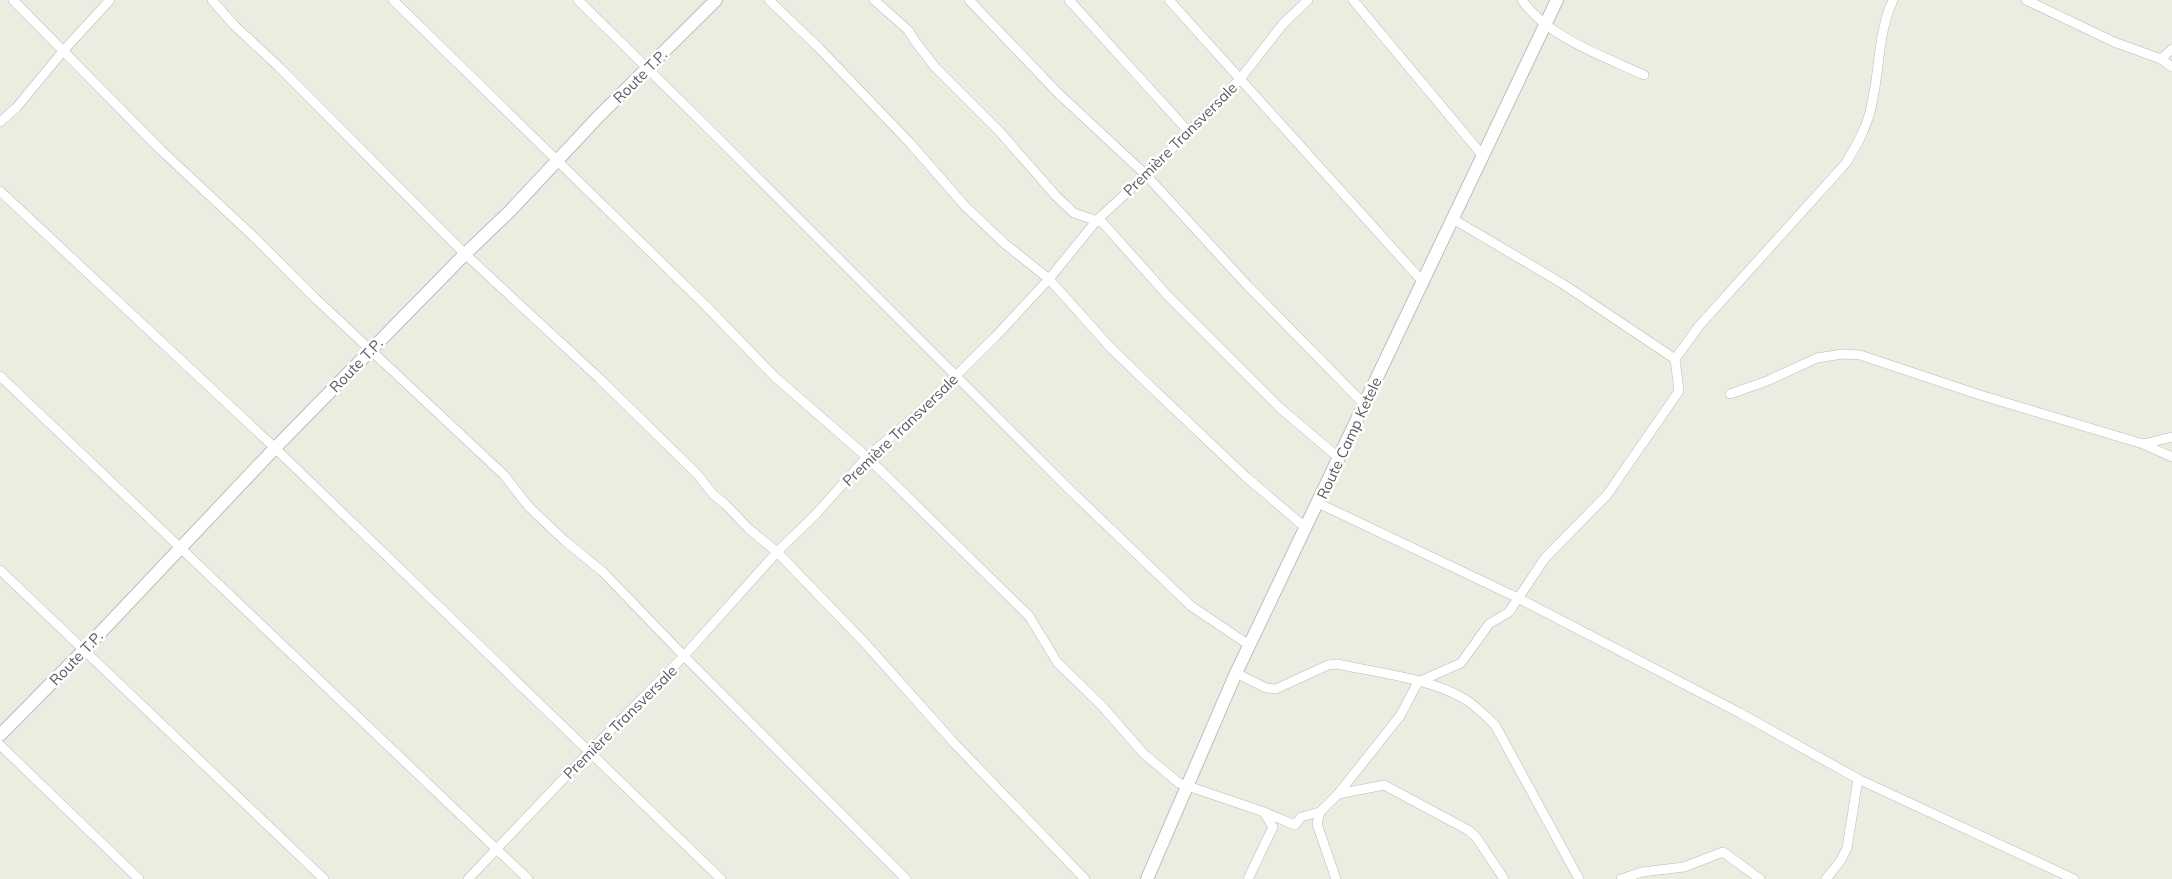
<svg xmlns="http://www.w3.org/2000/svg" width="2172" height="879" font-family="Mulish,sans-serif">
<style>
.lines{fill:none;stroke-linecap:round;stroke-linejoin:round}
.street-casing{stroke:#b9bac0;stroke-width:10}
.secondary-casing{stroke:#babcc3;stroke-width:14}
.street{stroke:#fff;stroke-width:9}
.secondary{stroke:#fff;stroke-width:12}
.labels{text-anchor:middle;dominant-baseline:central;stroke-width:5;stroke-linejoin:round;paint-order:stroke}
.street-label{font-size:15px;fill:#5a5c62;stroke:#fff}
</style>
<rect width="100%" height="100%" fill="#edece1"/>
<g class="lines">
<defs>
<g id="street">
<polyline points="13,0 161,150 254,237 315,298 504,475 529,507 565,541 603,572 684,656 906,879"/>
<polyline points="212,0 234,25 279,67 465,254 599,378 697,474 713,494 726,505 749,529 777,552 864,642 955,744 1085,879"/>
<polyline points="393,0 707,307 775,377 867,457 1029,616 1057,662 1102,706 1144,754 1179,783 1264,812 1295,825 1301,817 1320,812 1338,794 1384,785 1468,830 1476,837 1504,879"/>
<polyline points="578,0 712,132 1070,490 1191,606 1249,645"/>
<polyline points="769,0 819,48 910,143 965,206 1005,244 1049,279 1109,346 1149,385 1245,476 1306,528"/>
<polyline points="874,0 908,30 915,41 935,67 1000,132 1056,196 1074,213 1103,223 1167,295 1280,408 1339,458"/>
<polyline points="969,0 1058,93 1146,175 1248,286 1365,405"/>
<polyline points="1069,0 1188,131"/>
<polyline points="1169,0 1422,281"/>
<polyline points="1353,0 1483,156"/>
<path d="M1522,0C1547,37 1605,57 1644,75"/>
<polyline points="2026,0 2114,42 2161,59 2172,67"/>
<polyline points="2161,59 2172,49"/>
<polyline points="0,122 16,108 64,50 110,0"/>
<polyline points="0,191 275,448 721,879"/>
<polyline points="1453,219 1563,284 1675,359"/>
<polyline points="0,376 528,879"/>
<polyline points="1730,394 1767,381 1817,358 1843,354 1860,355 1980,395 2143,444 2172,457"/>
<polyline points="2143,444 2172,437"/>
<polyline points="1318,503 1518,598 1740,713 1858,779 2074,879"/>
<polyline points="0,570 324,879"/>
<path d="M1236,673L1266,688L1276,689L1328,665L1337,664C1374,672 1432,679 1463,698C1475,705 1485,715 1495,725L1579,879"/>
<polyline points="0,745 139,879"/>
<path d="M1338,794L1400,716L1418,682L1461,663L1489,624L1509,612L1545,558L1607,495L1679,391L1675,359L1699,326L1846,163C1858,143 1868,125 1872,103C1880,68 1878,32 1893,0"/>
<polyline points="1320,812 1317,824 1336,879"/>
<polyline points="468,879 589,752 684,656 777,552 815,515 867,457 913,418 996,336 1049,279 1097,220 1146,175 1240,79 1283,24 1308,0"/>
<polyline points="1248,879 1273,827 1265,814"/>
<polyline points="1621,879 1642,872 1684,867 1723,852 1760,879"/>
<polyline points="1826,879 1841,860 1847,848 1858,779"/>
</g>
<g id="secondary">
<polyline points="0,735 84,650 275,448 465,254 510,211 599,116 716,0"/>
<polyline points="1147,879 1236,673 1557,0"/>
</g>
</defs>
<use href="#street" class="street-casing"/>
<use href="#secondary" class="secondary-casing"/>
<use href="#street" class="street"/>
<use href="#secondary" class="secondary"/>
</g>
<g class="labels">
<g class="street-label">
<text transform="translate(640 76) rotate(-45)">Route T.P.</text>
<text transform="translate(1180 139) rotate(-45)">Première Transversale</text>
<text transform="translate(356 365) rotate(-46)">Route T.P.</text>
<text transform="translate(900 430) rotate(-44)">Première Transversale</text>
<text transform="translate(1349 438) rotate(-65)">Route Camp Ketele</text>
<text transform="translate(76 658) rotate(-46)">Route T.P.</text>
<text transform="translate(620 722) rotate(-45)">Première Transversale</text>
</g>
</g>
</svg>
